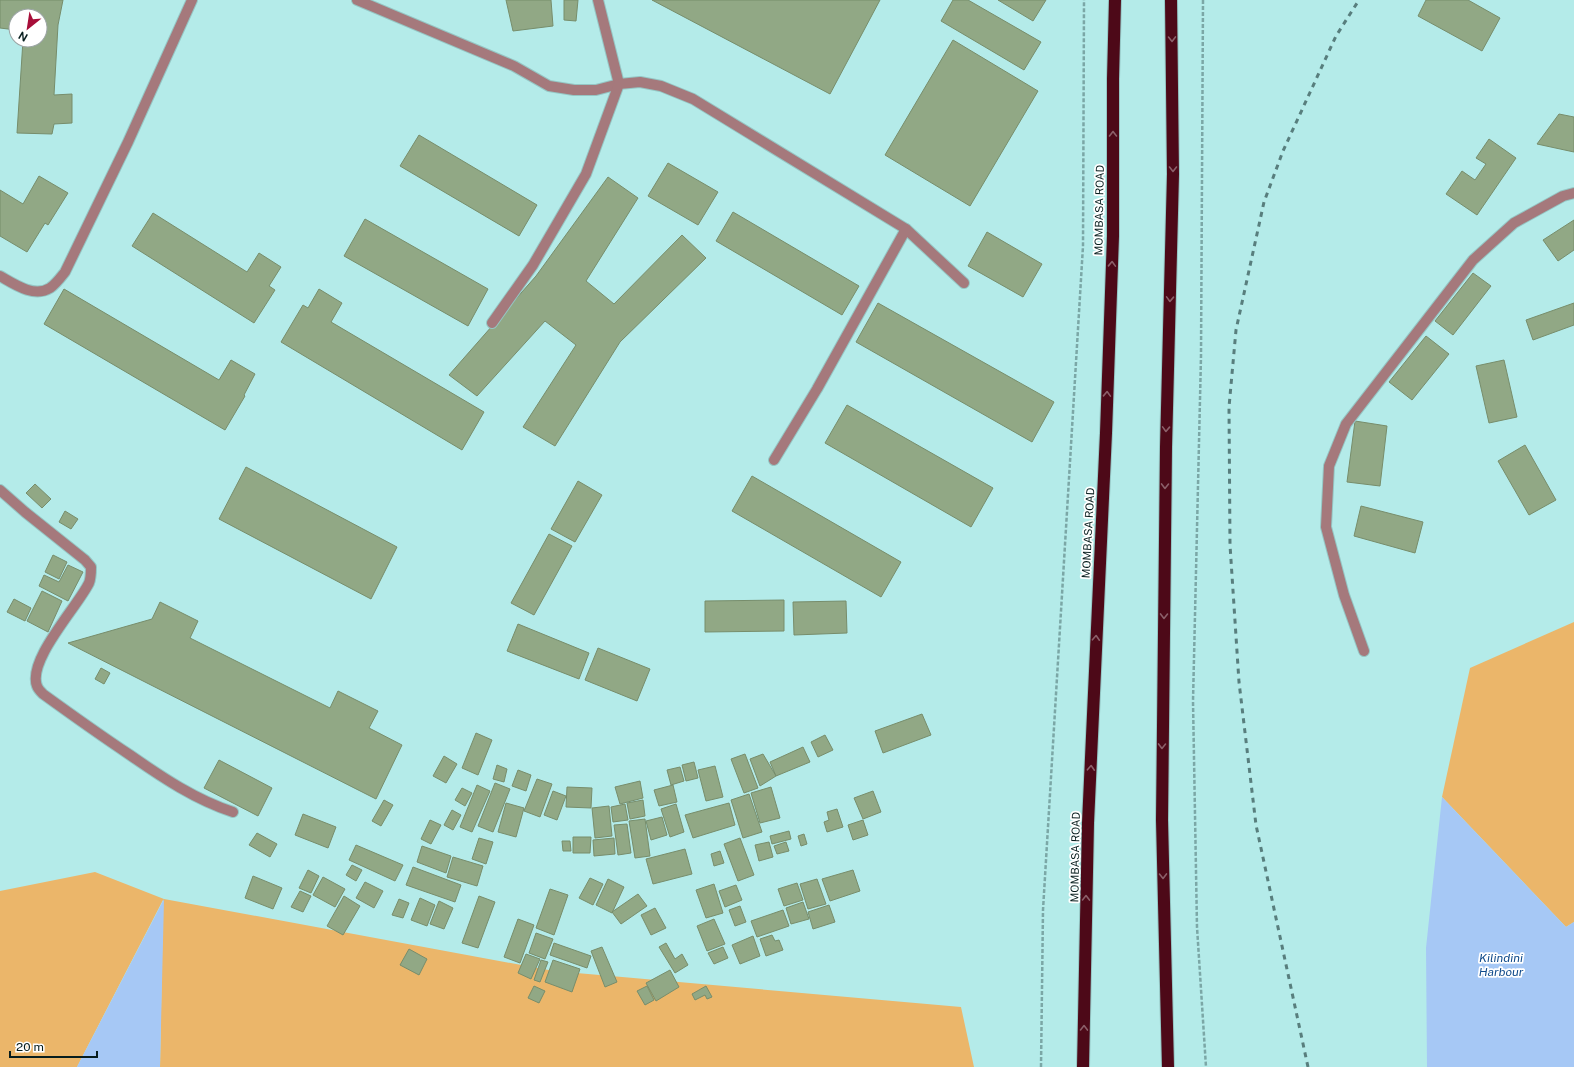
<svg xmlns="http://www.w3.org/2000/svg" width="1574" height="1067" font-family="'Public Sans',sans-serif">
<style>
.green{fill:#ebb66a}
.water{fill:#a6c8f5}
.building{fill:#91a885;stroke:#778d6b}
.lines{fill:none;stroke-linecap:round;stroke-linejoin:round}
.minor-casing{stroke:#95c6c4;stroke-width:12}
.highway-casing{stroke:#95c6c4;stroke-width:14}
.path{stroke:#7ba7a6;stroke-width:2.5;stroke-dasharray:4 2;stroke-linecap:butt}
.minor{stroke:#a5797c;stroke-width:10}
.highway{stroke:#4d0918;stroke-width:12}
.rail{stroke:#587e7d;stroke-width:3;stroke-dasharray:5 5;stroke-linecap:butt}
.oneway{stroke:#8b5f69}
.labels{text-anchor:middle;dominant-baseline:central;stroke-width:3.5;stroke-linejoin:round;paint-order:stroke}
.street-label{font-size:11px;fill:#071d1d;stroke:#fff}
.water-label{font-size:12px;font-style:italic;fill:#104b8b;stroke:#fff}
</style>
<rect width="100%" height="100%" fill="#b4ebe9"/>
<g class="green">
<polygon points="1574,622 1574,922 1566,927 1442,797 1470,668"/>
<polygon points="95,872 164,899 554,971 961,1007 974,1067 160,1067 163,900 77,1067 0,1067 0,891"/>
</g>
<g class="water">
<polygon points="1442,797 1566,927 1574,922 1574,1067 1427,1067 1426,948"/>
<polygon points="164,899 160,1067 77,1067"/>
</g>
<g class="building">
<polygon points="0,0 63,0 58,25 54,95 72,94 72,123 54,124 52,134 17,133 23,40 40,40 40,16 16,16 16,30 0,28"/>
<polygon points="506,0 551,0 553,26 513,31"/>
<polygon points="564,0 578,0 576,21 564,20"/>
<polygon points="652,0 880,0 830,94"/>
<polygon points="953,0 968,0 1041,42 1024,70 941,21"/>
<polygon points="998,0 1046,0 1033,21"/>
<polygon points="1426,0 1468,0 1500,18 1482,51 1418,16"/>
<polygon points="953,40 1038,91 970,206 885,155"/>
<polygon points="1559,114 1574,117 1574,152 1537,144"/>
<polygon points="419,135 537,205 519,236 400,166"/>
<polygon points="1489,139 1516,158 1477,215 1446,194 1462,171 1475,180 1486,164 1476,158"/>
<polygon points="668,163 718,192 698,225 648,196"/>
<polygon points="39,176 68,193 48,225 45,223 27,252 0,236 0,190 23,204"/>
<polygon points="608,177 638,198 586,281 614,304 682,235 706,258 620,342 555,446 523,427 576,345 545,321 477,396 449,375 536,276"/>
<polygon points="733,212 859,286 842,315 716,241"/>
<polygon points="153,213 247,272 259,253 281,267 269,286 275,290 254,323 132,246"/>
<polygon points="365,219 488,289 468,326 344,256"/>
<polygon points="1574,220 1574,250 1558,261 1543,240"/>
<polygon points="987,232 1042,264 1023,297 968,266"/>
<polygon points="1473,273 1491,286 1453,335 1435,321"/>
<polygon points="64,289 219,380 231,360 255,374 244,395 245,396 225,430 44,324"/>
<polygon points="319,289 342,303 331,322 484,412 462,450 281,342 303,305 308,308"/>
<polygon points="878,303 1054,402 1032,442 856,342"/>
<polygon points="1574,303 1574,325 1533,340 1526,320"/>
<polygon points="1426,336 1449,354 1412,400 1389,382"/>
<polygon points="1504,360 1517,417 1489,423 1476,366"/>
<polygon points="847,405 993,488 971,527 825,443"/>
<polygon points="1355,421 1387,426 1380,486 1347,482"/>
<polygon points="1525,445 1556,500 1529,515 1498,461"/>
<polygon points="246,467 397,547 371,599 219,519"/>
<polygon points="752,476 901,562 881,597 732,511"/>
<polygon points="578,481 602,495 575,542 551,529"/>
<polygon points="35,484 51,499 42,508 26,493"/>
<polygon points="1361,506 1423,522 1415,553 1354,536"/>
<polygon points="65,511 78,519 71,529 59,522"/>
<polygon points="549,534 572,546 534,615 511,603"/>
<polygon points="53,555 67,562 59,579 45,572"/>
<polygon points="68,565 83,572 68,601 39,586 44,575 59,582"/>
<polygon points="42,591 62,601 48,632 27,621"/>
<polygon points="14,599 31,608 25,621 7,612"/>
<polygon points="784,600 784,631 705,632 705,601"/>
<polygon points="846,601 847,633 794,635 793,602"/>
<polygon points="160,602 198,621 190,638 330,708 338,691 378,711 369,728 402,745 376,799 68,643 152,619"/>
<polygon points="518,624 589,653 579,679 507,651"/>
<polygon points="598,648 650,669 637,701 585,680"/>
<polygon points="101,668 110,673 104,684 95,679"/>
<polygon points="922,714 931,735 883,753 875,731"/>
<polygon points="476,733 492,740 478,775 462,768"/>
<polygon points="825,735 833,750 818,757 811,742"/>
<polygon points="803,747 810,762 776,776 770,762"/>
<polygon points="745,754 758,788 744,793 731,759"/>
<polygon points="763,754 776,776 760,786 750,759"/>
<polygon points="444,756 457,764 446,783 433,776"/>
<polygon points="219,760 272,788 258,816 204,788"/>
<polygon points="694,762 698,778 686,781 682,765"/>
<polygon points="497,765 507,769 504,782 493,779"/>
<polygon points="715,766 723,797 706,801 698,770"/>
<polygon points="680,767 684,781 671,785 667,770"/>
<polygon points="518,770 531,775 526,791 512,786"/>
<polygon points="537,779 552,784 540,817 524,811"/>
<polygon points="640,781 643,798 620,804 615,787"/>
<polygon points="495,783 510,789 493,832 478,826"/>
<polygon points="477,785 490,791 472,832 460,827"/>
<polygon points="673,785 677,802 659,806 654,790"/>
<polygon points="567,787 592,788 591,808 566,807"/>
<polygon points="771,787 780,818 760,823 751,793"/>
<polygon points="462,788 472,793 465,806 455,800"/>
<polygon points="553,791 566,796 557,820 544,815"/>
<polygon points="873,791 881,812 863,819 854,798"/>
<polygon points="749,794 762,832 743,838 731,800"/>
<polygon points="384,800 393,805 381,826 372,821"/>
<polygon points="643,800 645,816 630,819 627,803"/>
<polygon points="506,803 524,808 516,837 498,832"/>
<polygon points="729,803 735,825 693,838 685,815"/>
<polygon points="625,804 628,820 613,822 611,807"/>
<polygon points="676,804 684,832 670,837 661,809"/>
<polygon points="609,806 612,836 595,838 592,808"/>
<polygon points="837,809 843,827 827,832 824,822 829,820 827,812"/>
<polygon points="452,810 461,815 453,830 444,825"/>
<polygon points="303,814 336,827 328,848 295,835"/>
<polygon points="662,817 667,835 651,840 646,821"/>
<polygon points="645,819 650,856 635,858 629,821"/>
<polygon points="430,820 441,825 431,844 421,839"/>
<polygon points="863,820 868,835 853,840 848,825"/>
<polygon points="627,824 631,853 618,855 614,825"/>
<polygon points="789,831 791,839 772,844 770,836"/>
<polygon points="257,833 277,844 270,857 249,845"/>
<polygon points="804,834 807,844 801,846 798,836"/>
<polygon points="573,837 591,837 590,853 573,853"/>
<polygon points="479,838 493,842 486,864 472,859"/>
<polygon points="614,838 615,854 594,856 593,840"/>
<polygon points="740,838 754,875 738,881 724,844"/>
<polygon points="562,841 570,841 571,851 563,851"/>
<polygon points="769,842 773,857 759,861 755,845"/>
<polygon points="786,842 789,851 777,854 774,846"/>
<polygon points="356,845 403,865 395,881 349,860"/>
<polygon points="422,846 451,856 446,873 417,862"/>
<polygon points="685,849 692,874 653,884 646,859"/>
<polygon points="720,851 724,863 714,866 711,854"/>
<polygon points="453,857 483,866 477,886 447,877"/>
<polygon points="352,865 362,870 356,881 346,875"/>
<polygon points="413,867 461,885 455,902 406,885"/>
<polygon points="308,870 319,876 311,893 299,888"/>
<polygon points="853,870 860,891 830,901 822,879"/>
<polygon points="253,876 282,888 273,909 245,898"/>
<polygon points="323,877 345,889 335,907 313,895"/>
<polygon points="590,878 603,884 593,905 579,898"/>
<polygon points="608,879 624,887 612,913 596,905"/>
<polygon points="817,879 826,904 808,909 800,884"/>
<polygon points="365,882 383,891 374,908 356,898"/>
<polygon points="797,883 803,900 784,906 778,889"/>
<polygon points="714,884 723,913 706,918 696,890"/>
<polygon points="736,885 742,900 725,907 719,891"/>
<polygon points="550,889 568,895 554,935 536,928"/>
<polygon points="300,891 311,896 303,912 291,907"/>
<polygon points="638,894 647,906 621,924 612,912"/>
<polygon points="344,896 360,906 343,935 327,926"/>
<polygon points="479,896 495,902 478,948 462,943"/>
<polygon points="420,898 435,905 427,926 411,920"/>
<polygon points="399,899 409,903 403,918 392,915"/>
<polygon points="439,901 453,908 444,929 430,924"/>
<polygon points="803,902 809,919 791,924 786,908"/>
<polygon points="829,905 835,922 813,929 808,912"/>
<polygon points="740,906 746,922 735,926 729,910"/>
<polygon points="655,908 666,928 651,935 641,915"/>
<polygon points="783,910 789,926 757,937 751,921"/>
<polygon points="518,919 534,925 520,963 504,957"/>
<polygon points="714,919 725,944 707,951 697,926"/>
<polygon points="536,933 553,939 545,959 529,953"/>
<polygon points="772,935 775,941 779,940 783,950 766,956 760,939"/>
<polygon points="753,936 760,956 740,964 732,945"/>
<polygon points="554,943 591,956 587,968 550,955"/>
<polygon points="666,943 675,959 682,954 688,965 675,973 659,947"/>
<polygon points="602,947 617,982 605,987 591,951"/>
<polygon points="723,947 728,958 714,964 708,953"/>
<polygon points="409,949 427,959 419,975 400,965"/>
<polygon points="526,954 540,959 531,979 518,973"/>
<polygon points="541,960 548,962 540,982 534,980"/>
<polygon points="553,960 580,969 572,992 545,982"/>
<polygon points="670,970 679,987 656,1001 646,983"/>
<polygon points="534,986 545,991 539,1003 528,998"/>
<polygon points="647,986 654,1000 645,1005 637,991"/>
<polygon points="706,986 712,997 707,999 705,995 695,1000 692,994"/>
</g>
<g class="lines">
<defs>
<g id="minor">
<polyline points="357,0 514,66 549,86 574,90 596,90 619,84 598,0"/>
<path d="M0,276C14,284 34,298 50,288C56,284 61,277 65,272L128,142L192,0"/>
<polyline points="492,323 533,265 586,174 619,84 640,82 661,86 693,99 906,229 964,283"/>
<polyline points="774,460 817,389 906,229"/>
<path d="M0,490L25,512L85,560L91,567C91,572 91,578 89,583C78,606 27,660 37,686C38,689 41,692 43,694C72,715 100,735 130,755C163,778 196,800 233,812"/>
<polyline points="1364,651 1344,595 1326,527 1329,466 1346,424 1473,260 1514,223 1563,196 1574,193"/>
</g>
<g id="highway">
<polyline points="1083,1067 1088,823 1106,433 1113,236 1113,79 1115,0"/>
<polyline points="1168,1067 1162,820 1166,447 1173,174 1171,0"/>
</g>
</defs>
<use href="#minor" class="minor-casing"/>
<use href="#highway" class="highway-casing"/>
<g class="path">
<polyline points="1203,0 1201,356 1193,701 1197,927 1206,1067"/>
<polyline points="1041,1067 1043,910 1083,246 1084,0"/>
</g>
<use href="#minor" class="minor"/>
<use href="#highway" class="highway"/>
<polyline class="rail" points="1308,1067 1256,825 1239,682 1230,545 1229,407 1236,330 1264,202 1283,151 1336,36 1359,0"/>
</g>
<defs><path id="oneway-chevron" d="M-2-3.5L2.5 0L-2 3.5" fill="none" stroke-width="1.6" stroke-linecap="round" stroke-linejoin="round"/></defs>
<g class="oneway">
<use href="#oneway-chevron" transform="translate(1172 39) rotate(89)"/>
<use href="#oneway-chevron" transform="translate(1113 134) rotate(-90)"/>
<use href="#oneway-chevron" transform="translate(1173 169) rotate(90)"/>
<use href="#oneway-chevron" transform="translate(1112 264) rotate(-88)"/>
<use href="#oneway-chevron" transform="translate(1170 299) rotate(92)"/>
<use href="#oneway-chevron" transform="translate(1107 394) rotate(-88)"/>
<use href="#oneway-chevron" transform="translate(1166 429) rotate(92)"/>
<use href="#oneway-chevron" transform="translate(1165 486) rotate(91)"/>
<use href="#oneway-chevron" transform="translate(1164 616) rotate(91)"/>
<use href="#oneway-chevron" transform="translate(1096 638) rotate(-87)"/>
<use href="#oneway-chevron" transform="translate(1162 746) rotate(91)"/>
<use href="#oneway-chevron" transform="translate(1091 768) rotate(-87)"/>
<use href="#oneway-chevron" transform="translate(1163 876) rotate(89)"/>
<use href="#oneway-chevron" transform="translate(1086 898) rotate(-89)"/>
<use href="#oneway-chevron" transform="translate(1084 1028) rotate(-89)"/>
</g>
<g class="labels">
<g class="street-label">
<text transform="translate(1099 210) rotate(-89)">MOMBASA ROAD</text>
<text transform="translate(1088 533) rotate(-87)">MOMBASA ROAD</text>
<text transform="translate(1075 857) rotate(-89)">MOMBASA ROAD</text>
</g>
<g class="water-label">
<text x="1501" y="958">Kilindini<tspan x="1501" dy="14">Harbour</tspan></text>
</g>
</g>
<g transform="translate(28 28) rotate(210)"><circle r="19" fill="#ffffff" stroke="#9ca5a5"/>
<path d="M0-3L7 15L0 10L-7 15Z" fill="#a70e39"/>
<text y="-6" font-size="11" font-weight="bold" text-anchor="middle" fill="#071d1d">N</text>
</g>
<path d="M10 1051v6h87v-6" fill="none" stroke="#071d1d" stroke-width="2"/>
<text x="16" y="1051" font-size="12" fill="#071d1d" stroke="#ffffff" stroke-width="3" paint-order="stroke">20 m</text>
</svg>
